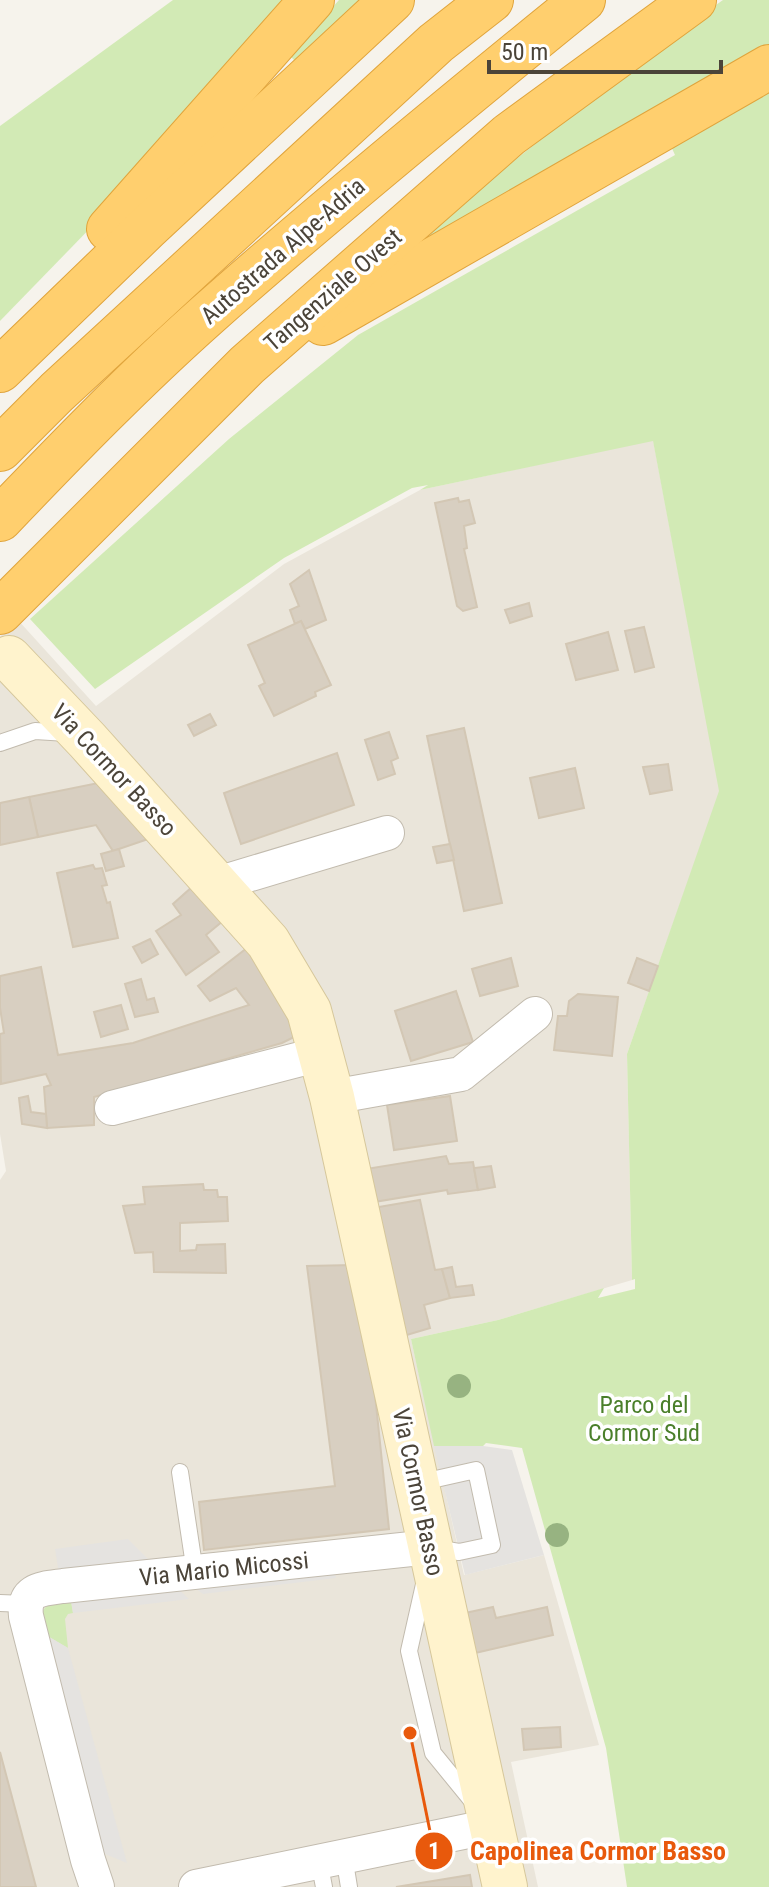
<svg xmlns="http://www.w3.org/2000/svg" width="769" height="1887" font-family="'Roboto Condensed',sans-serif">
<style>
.residential{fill:#eae5da}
.green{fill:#d2eab5}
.parking{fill:#e5e3e0}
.building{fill:#d8cfc1;stroke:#d3c7b4;stroke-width:2}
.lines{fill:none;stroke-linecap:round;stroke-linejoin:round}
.lane-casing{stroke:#c2bbae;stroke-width:18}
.street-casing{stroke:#c2bbae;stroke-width:36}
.secondary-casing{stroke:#d6c79b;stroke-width:46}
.highway-casing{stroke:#e0a43c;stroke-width:46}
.lane{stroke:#fff;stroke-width:16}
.street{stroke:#fff;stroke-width:34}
.secondary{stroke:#fff3cd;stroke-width:44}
.highway{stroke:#ffcf6e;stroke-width:44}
.tree{fill:#97b381}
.labels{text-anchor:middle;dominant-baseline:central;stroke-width:7;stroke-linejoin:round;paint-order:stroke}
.street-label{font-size:24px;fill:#4b4439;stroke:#fff}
.park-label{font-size:24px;fill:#4a7f2a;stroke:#fff}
.leader{fill:none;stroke:#e8590c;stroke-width:3}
.callout-dot{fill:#e8590c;stroke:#fff;stroke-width:3}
.mark-label{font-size:24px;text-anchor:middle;font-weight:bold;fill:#fff}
.callout-label{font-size:26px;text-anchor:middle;font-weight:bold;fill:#e8590c;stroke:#fff;stroke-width:7;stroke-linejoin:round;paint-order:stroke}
</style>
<rect width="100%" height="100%" fill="#f6f3ec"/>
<polygon class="residential" points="653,440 720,791 627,1054 632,1280 498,1320 411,1339 464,1575 544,1555 599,1745 511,1762 538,1887 0,1887 0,1180 6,1171 0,1134 0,637 17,619 96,706 284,564 420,490"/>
<g class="green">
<polygon points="173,0 291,0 102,216 0,321 0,126"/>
<polygon points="339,0 377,0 298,64 290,56"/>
<polygon points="723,0 769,0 769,45 430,247 423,240 423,233 665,41"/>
<polygon points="769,87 769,1887 627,1887 606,1748 522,1448 486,1443 483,1446 434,1446 411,1339 498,1320 604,1288 598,1298 635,1289 635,1279 632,1280 627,1054 719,791 653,441 420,490 428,485 412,488 284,558 95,689 30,619 229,439 358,335 675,155 670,144"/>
<path d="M70,1595L73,1613L68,1614L65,1619L68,1648L39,1631C41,1604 47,1604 70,1595Z"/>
</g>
<g class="parking">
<polygon points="434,1446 483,1446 512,1450 544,1555 465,1575"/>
<polygon points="128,1539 151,1562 59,1574 55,1549"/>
<polygon points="334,1568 336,1578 203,1594 191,1585"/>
<polygon points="174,1585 189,1599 73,1613 70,1595"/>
<polygon points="39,1631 68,1648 127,1863 100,1852"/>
</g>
<g class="building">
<polygon points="458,498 459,502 469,500 475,523 464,526 467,548 464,549 477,607 463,611 457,606 435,503"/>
<polygon points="309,570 326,620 305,629 301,621 295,624 290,610 299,606 290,584"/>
<polygon points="529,603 532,616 510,623 505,610"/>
<polygon points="301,621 331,685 315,692 316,696 274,716 259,686 265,683 248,645"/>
<polygon points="644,627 654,667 635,672 625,631"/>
<polygon points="608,632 618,670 576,680 566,644"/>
<polygon points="210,714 216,725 194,736 188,725"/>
<polygon points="464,728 502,903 464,911 427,736"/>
<polygon points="389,732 398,758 391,761 395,774 378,780 365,740"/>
<polygon points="337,753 354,805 241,844 224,793"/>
<polygon points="668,764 672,790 650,794 643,767"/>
<polygon points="575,768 584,808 539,818 530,778"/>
<polygon points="103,782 154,837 113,851 96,825 38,837 29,797"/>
<polygon points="29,797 38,837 0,845 0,803"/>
<polygon points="450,844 454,860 437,863 433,847"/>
<polygon points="119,849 124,866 106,871 101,854"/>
<polygon points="93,865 95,869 102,868 107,885 102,886 107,903 110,902 118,938 73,947 57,873"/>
<polygon points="192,887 223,921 206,935 219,952 186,975 156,931 181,915 173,904"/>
<polygon points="150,939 158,954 142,963 133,947"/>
<polygon points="247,948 302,1033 282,1043 94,1097 94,1125 47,1128 44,1087 51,1085 46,1074 1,1084 0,1034 4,1033 0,1008 0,976 41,967 58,1055 133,1043 249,1005 236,988 210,1001 198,986"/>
<polygon points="511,958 518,986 480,996 472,969"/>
<polygon points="637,958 658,966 649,991 628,983"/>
<polygon points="141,979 147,1000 154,998 158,1012 135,1017 125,984"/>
<polygon points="456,991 473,1042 411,1061 395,1011"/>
<polygon points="578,994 618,997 612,1056 554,1050 558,1016 567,1016 569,1001"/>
<polygon points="121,1005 128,1029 101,1037 94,1012"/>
<polygon points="28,1096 31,1112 46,1114 47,1128 22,1124 19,1098"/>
<polygon points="450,1096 457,1141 394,1150 387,1105"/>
<polygon points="446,1156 449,1164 473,1162 478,1190 448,1194 447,1190 374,1202 366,1169"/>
<polygon points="491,1166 495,1187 478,1190 474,1168"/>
<polygon points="203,1184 204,1190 217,1190 218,1197 227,1197 228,1221 180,1223 180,1251 196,1250 197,1245 225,1244 226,1273 154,1272 153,1252 135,1253 123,1206 145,1204 143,1187"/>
<polygon points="420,1200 435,1270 442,1269 450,1298 424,1305 430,1328 400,1337 367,1209"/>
<polygon points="353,1265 375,1395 389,1529 204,1550 199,1502 335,1486 307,1266"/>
<polygon points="452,1267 456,1287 472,1285 474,1295 450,1298 442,1269"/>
<polygon points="493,1607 496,1618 547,1607 553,1635 475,1653 465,1613"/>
<polygon points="560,1727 561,1747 524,1750 522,1729"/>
<polygon points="0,1752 36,1887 0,1887"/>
<polygon points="470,1875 472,1887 396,1887"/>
</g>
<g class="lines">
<defs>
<g id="lane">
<polyline points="0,743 35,731 67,733"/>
<polyline points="180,1472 195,1572"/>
<polyline points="418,1483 476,1470 492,1545 459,1552 435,1548"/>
<polyline points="425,1580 409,1651 433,1753 473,1802"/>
<polyline points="0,1603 25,1604"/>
<polyline points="344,1856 349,1887"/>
<polyline points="319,1861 324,1887"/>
</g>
<g id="street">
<polyline points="217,884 387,833"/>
<polyline points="332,1097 461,1074 535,1014"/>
<polyline points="112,1108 320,1054"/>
<path d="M97,1887L88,1860L26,1616C23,1589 41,1589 63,1586L430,1547"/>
<polyline points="196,1887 492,1826"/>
</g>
<polyline id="secondary" points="9,658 87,740 268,942 309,1011 332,1097 505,1887"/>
<g id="highway">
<polyline points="109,229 312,0"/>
<polyline points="323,323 769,67"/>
<polyline points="0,370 147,228 392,0"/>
<polyline points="0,449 57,392 436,43 491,0"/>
<path d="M0,519C67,449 135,379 207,315C329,207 456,103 583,0"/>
<polyline points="0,612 247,365 509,135 694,0"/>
</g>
</defs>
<use href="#lane" class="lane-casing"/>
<use href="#street" class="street-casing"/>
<use href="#secondary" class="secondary-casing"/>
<use href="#highway" class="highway-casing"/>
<use href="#lane" class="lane"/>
<use href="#street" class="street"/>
<use href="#secondary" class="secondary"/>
<use href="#highway" class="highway"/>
</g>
<g class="tree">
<circle cx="459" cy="1386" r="12"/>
<circle cx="557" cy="1535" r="12"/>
</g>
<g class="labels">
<g class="street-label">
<text transform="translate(283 251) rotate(-41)">Autostrada Alpe-Adria</text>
<text transform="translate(333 290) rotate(-41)">Tangenziale Ovest</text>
<text transform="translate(114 770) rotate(47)">Via Cormor Basso</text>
<text transform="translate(418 1492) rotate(78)">Via Cormor Basso</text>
<text transform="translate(224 1569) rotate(-6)">Via Mario Micossi</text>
</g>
<g class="park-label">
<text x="644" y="1405">Parco del<tspan x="644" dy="28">Cormor Sud</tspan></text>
</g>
</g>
<path class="leader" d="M410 1733L434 1851"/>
<g class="callout-dot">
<circle cx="410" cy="1733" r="8"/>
<circle cx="434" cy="1851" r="20"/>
</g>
<g class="mark-label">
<text x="434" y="1859">1</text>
</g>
<g class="callout-label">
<text x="598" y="1860">Capolinea Cormor Basso</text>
</g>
<path d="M489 60v12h232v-12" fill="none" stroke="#4b4439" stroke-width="4"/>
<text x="501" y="60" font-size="24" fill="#4b4439" stroke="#ffffff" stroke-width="6" paint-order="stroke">50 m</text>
</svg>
